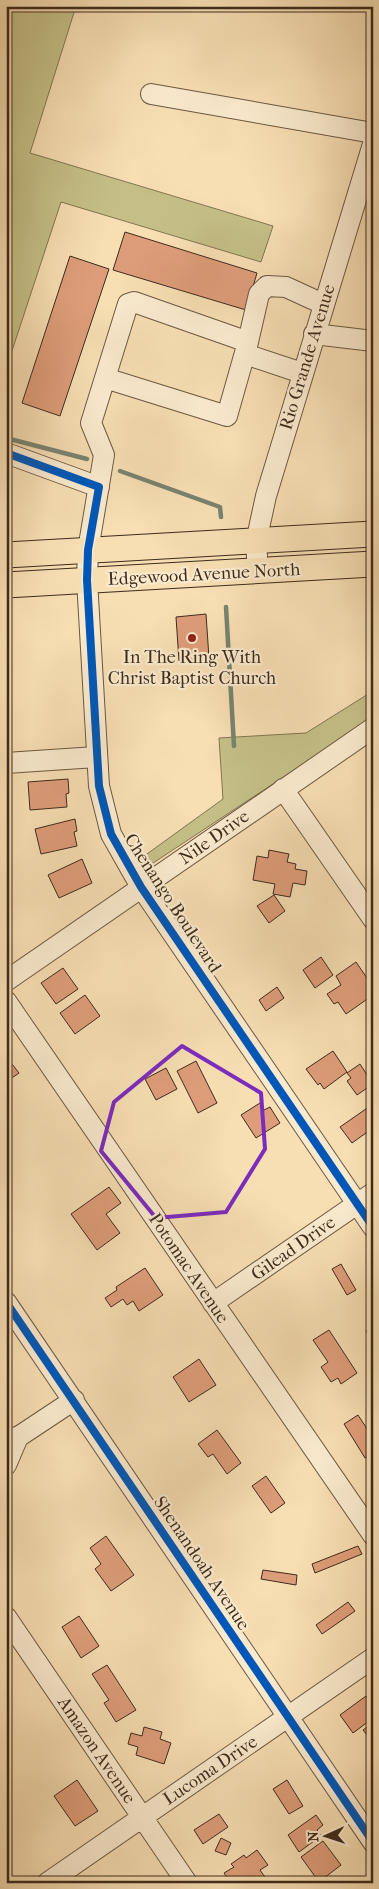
<svg xmlns="http://www.w3.org/2000/svg" width="379" height="1889" font-family="'IM FELL French Canon',serif">
  <rect width="100%" height="100%" fill="#f7deb3"/>
  <filter id="stains"><feTurbulence type="fractalNoise" baseFrequency=".004" numOctaves="4"/><feColorMatrix values="0 0 0 0 .2 0 0 0 0 .09 0 0 0 0 .02 0 0 0 .5 -.17"/></filter>
  <radialGradient id="worn" r=".72"><stop offset=".6" stop-color="#630" stop-opacity="0"/><stop offset="1" stop-color="#630" stop-opacity=".3"/></radialGradient>
  <!-- green -->
  <path fill="#c5bf87" stroke="#827552" d="M6,6H76L30,153L273,226L261,262L61,202L6,369Z
    M373,691V718L147,867L140,859L223,799L219,738L306,733Z"/>
  <g fill="none" stroke-linecap="round" stroke-linejoin="round">
    <!-- stream -->
    <path stroke="#788370" stroke-width="4.5" d="M6,438L87,459
      M120,471L220,507L221,517
      M226,607L234,746"/>
  </g>
  <!-- building -->
  <path fill="#de9d7a" stroke="#3e2b1c" d="M125,232L257,273L246,310L113,270Z
    M70,256L109,269L60,416L22,403Z
    M206,614L209,658L179,661L176,617Z
    M68,779L69,793L66,794L67,807L30,810L28,782Z
    M75,819L77,831L74,832L77,846L41,854L35,829Z
    M269,850L289,854L287,862L296,864L295,869L307,871L305,885L293,883L290,897L273,894L275,884L253,880L257,856L268,858Z
    M82,859L92,883L59,898L48,875Z
    M274,895L285,911L269,923L257,906Z
    M321,957L333,975L315,988L303,970Z
    M356,962L369,981L373,978V995L346,1014L338,1002L334,1004L327,994L341,985L336,976Z
    M63,968L78,989L56,1004L41,983Z
    M277,987L284,998L266,1011L259,1000Z
    M85,995L100,1016L75,1034L60,1013Z
    M333,1051L347,1072L324,1089L320,1083L318,1085L306,1069Z
    M196,1061L217,1103L198,1113L177,1071Z
    M6,1064L8,1067L12,1064L19,1073L6,1082Z
    M360,1064L373,1084L357,1095L347,1081L351,1078L347,1073Z
    M166,1068L177,1089L156,1100L145,1079Z
    M260,1103L264,1110L270,1107L280,1123L256,1138L241,1115Z
    M373,1104V1128L352,1143L340,1127Z
    M109,1187L121,1203L106,1214L120,1233L97,1250L71,1214Z
    M341,1264L356,1290L347,1295L332,1269Z
    M145,1268L163,1295L139,1311L133,1301L127,1305L123,1299L111,1307L105,1298L117,1290L116,1287Z
    M373,1327V1341L366,1331Z
    M329,1330L357,1373L341,1384L338,1378L331,1382L321,1367L328,1362L313,1340Z
    M199,1359L216,1385L189,1402L173,1377Z
    M358,1415L373,1438V1454L365,1458L344,1424Z
    M217,1430L241,1463L227,1474L213,1454L208,1457L198,1444Z
    M266,1476L285,1503L271,1513L252,1486Z
    M106,1536L134,1575L111,1591L95,1569L101,1564L90,1548Z
    M358,1546L362,1554L315,1573L312,1564Z
    M263,1570L297,1575L296,1585L261,1579Z
    M348,1602L355,1611L322,1634L316,1625Z
    M79,1616L99,1646L81,1658L62,1627Z
    M107,1665L136,1710L116,1722L104,1703L109,1700L92,1674Z
    M366,1696L373,1706V1718L353,1733L340,1715Z
    M373,1723V1742L363,1730Z
    M144,1727L162,1732L160,1739L171,1743L164,1764L136,1755L138,1747L128,1744L131,1733L142,1736Z
    M77,1780L98,1811L75,1826L54,1796Z
    M287,1780L303,1806L289,1814L273,1789Z
    M219,1814L228,1827L203,1844L194,1830Z
    M316,1815L323,1825L317,1830L321,1836L299,1852L288,1835Z
    M221,1838L231,1843L226,1855L215,1851Z
    M323,1841L341,1865L319,1882L301,1857Z
    M257,1850L268,1865L260,1870L269,1883H249L246,1880L243,1883H231L224,1873L234,1867L231,1864L244,1855L246,1858Z"/>
  <g fill="none" stroke-linecap="round" stroke-linejoin="round">
    <!-- minor casing -->
    <g stroke="#6c5842" stroke-width="22">
      <path id="minor" d="M151,94L373,133
        M314,334L373,341
        M248,342L134,302L128,304L91,423L104,455L88,550L87,580L99,786L111,834L141,887L373,1227
        M245,354L302,373
        M105,378L227,416L248,342L259,294L267,286L286,287L323,304
        M6,453L99,487
        M258,572L256,542L266,496L373,144
        M6,763L96,757
        M283,789L373,919
        M6,981L373,728
        M6,1001L373,1535
        M6,1302L373,1842
        M213,1303L373,1193
        M6,1445L74,1400
        M6,1465L18,1437H16
        M6,1617L187,1883
        M47,1883L373,1658"/>
    </g>
    <!-- major casing -->
    <g stroke="#3e2b1c" stroke-width="27">
      <path id="major" d="M6,555L373,534
        M6,585L373,564"/>
    </g>
    <!-- minor -->
    <use href="#minor" stroke="#faeace" stroke-width="20"/>
    <!-- major -->
    <use href="#major" stroke="#f7deb3" stroke-width="25"/>
    <!-- cycleway casing -->
    <g stroke="#faeace" stroke-width="11">
      <path id="cycleway" d="M6,453L99,487L88,550L87,580L99,786L111,834L141,887L373,1227
        M6,1302L373,1842"/>
    </g>
    <!-- cycleway -->
    <use href="#cycleway" stroke="#0057b8" stroke-width="8"/>
  </g>
  <!-- marked area -->
  <path fill="none" stroke="#7b2cbf" stroke-width="4" stroke-linejoin="round" d="M182,1046L261,1093L265,1149L226,1212L156,1218L101,1151L114,1102Z"/>
  <!-- markers -->
  <circle fill="#8f2418" stroke="#faeace" stroke-width="2" cx="192" cy="638" r="5"/>
  <g text-anchor="middle" stroke-width="4.5" stroke-linejoin="round" paint-order="stroke">
    <!-- street labels -->
    <g font-size="18" fill="#3e2b1c" stroke="#faeace">
      <text transform="translate(307 357) rotate(-73)" y="6">Rio Grande Avenue</text>
      <text transform="translate(204 574) rotate(-3)" y="6">Edgewood Avenue North</text>
      <text transform="translate(214 837) rotate(-35)" y="6">Nile Drive</text>
      <text transform="translate(173 903) rotate(57)" y="6">Chenango Boulevard</text>
      <text transform="translate(293 1248) rotate(-35)" y="6">Gilead Drive</text>
      <text transform="translate(189 1268) rotate(56)" y="6">Potomac Avenue</text>
      <text transform="translate(202 1563) rotate(56)" y="6">Shenandoah Avenue</text>
      <text transform="translate(97 1750) rotate(56)" y="6">Amazon Avenue</text>
      <text transform="translate(210 1770) rotate(-34)" y="6">Lucoma Drive</text>
    </g>
    <!-- poi labels -->
    <g font-size="18" fill="#3e2b1c" stroke="#faeace">
      <text x="192" y="663">In The Ring With<tspan x="192" dy="21">Christ Baptist Church</tspan></text>
    </g>
  </g>
  <!-- margin -->
  <rect width="379" height="1889" fill="none" stroke="#f7deb3" stroke-width="25"/>
  <rect x="8" y="8" width="364" height="1874" fill="none" stroke="#3e2b1c" stroke-width="2.5"/>
  <rect x="12" y="12" width="354" height="1864" fill="none" stroke="#3e2b1c"/>
  <!-- north arrow -->
  <g transform="translate(326 1836) rotate(267)" stroke="#faeace" stroke-width="4" paint-order="stroke">
  <path d="M0-4L9 19L0 12L-9 19Z" fill="#3e2b1c"/>
  <text y="-8" font-size="14" font-weight="bold" text-anchor="middle" fill="#3e2b1c">N</text>
  </g>
  <rect width="100%" height="100%" filter="url(#stains)"/>
  <rect width="100%" height="100%" fill="url(#worn)"/>
</svg>
